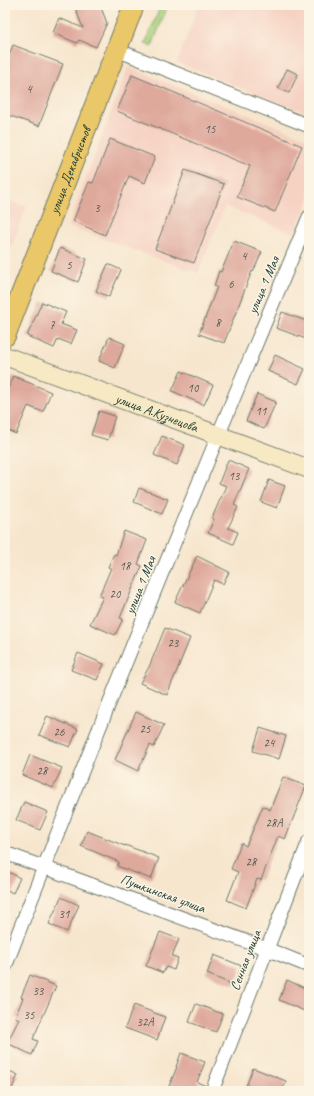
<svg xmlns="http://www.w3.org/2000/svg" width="314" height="1096" font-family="Caveat,sans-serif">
  <rect width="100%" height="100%" fill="#fcf5e5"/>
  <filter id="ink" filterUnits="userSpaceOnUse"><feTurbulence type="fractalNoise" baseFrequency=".025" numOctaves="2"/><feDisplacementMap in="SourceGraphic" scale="8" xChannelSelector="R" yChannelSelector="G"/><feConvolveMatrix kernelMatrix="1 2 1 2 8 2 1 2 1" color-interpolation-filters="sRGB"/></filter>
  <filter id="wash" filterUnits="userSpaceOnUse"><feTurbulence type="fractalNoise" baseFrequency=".012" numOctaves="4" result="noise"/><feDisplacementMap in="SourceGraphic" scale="16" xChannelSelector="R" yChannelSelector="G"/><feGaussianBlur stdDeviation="0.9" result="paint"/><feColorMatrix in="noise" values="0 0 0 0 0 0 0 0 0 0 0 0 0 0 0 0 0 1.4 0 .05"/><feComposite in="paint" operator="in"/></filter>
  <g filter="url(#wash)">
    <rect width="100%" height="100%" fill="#f7e6ce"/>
    <!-- built -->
    <path fill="#f6d2c3" d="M199,5H309V114L177,63Z
      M128,67L309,139V199L294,234L225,206L198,273L68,226Z
      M5,199L27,207L5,262Z"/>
    <!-- green -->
    <path fill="#a9cf79" stroke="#648656" d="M161,5H168L152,46L145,44Z"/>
    <g id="blocks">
      <!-- building -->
      <path fill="#dea89b" d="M74,5H100L107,23L96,47L79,40L77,43L53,33L59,18L83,28Z
        M13,45L63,64L39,126L5,114V65Z
        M287,69L298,74L289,93L278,88Z
        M132,75L302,146L275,212L237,197L250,166L117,111Z
        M110,139L155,157L145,183L129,176L105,235L73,221L89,182L93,183Z
        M185,170L224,184L194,263L155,249Z
        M234,241L262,252L253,272L252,271L224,343L199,334L217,287L214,286L219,271L221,272Z
        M60,248L87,259L78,282L51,271Z
        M108,264L121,270L109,297L96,291Z
        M42,302L66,312L61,324L77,330L71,344L58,339L54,348L27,336Z
        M282,312L309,322V330L306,339L276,328Z
        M109,337L125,344L115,368L99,361Z
        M275,355L305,369L298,384L268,371Z
        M181,371L213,385L204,405L172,391Z
        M13,376L51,392L43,412L28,406L16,434L5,429V396Z
        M257,394L276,402L264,429L246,421Z
        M99,411L115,416L108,440L91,435Z
        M162,436L185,445L177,465L154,455Z
        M228,460L249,469L234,505L238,507L228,528L238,532L233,544L208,533L214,519L212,518L226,486L219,483Z
        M269,480L285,486L277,508L261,502Z
        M139,488L168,499L162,514L134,502Z
        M124,531L147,540L138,564L142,566L120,618L123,619L115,635L90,624L103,597L99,596L111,568L108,567L114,554L116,555Z
        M197,556L229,572L223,584L214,580L200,613L175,602Z
        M165,628L190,638L167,695L140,683L149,667Z
        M78,653L104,664L97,680L71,670Z
        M136,712L164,725L154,747L150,745L138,771L115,760Z
        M47,716L78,729L70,747L39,735Z
        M260,728L286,736L279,759L253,751Z
        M30,755L62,768L53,788L22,775Z
        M283,777L306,786L285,839L278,836L261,880L257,879L246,908L227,900L238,872L231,869L241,843L246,846L263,806L270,810Z
        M24,802L48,812L40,830L16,820Z
        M87,831L125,846V845L159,858L151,879L117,866L119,862L81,846Z
        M5,870L20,878L13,893L5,889Z
        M61,897L79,905L67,932L49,924Z
        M160,932L179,939L172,956L178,958L174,970L166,967L163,973L146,966Z
        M214,955L242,966L234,985L207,974Z
        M30,975L56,986L33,1039L38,1041L32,1055L7,1043L19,1019L15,1017L23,998L21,997Z
        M287,980L309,990V1013L279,1000Z
        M196,1004L223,1014L216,1032L189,1022Z
        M134,1005L165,1017L157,1040L125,1028Z
        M181,1053L205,1062L197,1082L206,1086L204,1091H167L177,1067H176Z
        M253,1068L286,1081L282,1091H251L245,1089Z
        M5,1069L18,1075L11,1091H5Z"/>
    </g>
  </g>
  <g filter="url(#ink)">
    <use href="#blocks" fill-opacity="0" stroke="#6b786a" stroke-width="1"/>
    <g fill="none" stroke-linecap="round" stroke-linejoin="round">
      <!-- minor casing -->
      <g stroke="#6b786a" stroke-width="15">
        <path id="minor" d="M117,50L309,126
          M5,853L267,949L309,966
          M5,967C103,715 205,465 309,217
          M212,1091L309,841"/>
      </g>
      <!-- secondary casing -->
      <g stroke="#6b786a" stroke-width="20">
        <g id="secondary">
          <path id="s1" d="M5,356L309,469"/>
        </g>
      </g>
      <!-- primary casing -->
      <g stroke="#6b786a" stroke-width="22">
        <g id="primary">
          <path id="s2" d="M5,336L134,5"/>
        </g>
      </g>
      <!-- minor -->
      <use href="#minor" stroke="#fff" stroke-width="13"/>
      <!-- secondary -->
      <use href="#secondary" stroke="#f7e9c3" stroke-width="18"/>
      <!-- primary -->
      <use href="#primary" stroke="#eac769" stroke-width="20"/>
    </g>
  </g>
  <g text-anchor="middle" stroke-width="3" stroke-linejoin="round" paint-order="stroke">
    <!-- number labels -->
    <g font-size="12" fill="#4f584e">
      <text x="29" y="93">4</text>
      <text x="210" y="133">15</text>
      <text x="97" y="212">3</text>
      <text x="244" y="260">4</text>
      <text x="69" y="269">5</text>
      <text x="231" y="288">6</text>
      <text x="218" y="327">8</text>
      <text x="52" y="329">7</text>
      <text x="193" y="392">10</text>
      <text x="261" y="415">11</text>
      <text x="234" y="480">13</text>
      <text x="125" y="570">18</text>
      <text x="115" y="598">20</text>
      <text x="173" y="647">23</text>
      <text x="145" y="733">25</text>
      <text x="59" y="736">26</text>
      <text x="269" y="747">24</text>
      <text x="42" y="775">28</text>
      <text x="274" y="827">28А</text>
      <text x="251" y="866">28</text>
      <text x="64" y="918">31</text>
      <text x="38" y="995">33</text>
      <text x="29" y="1019">35</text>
      <text x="145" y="1026">32А</text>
    </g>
    <!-- street labels -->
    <g font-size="14" fill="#1f3d34" stroke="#fcf5e5">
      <text dy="5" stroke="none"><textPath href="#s2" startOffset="178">улица Декабристов</textPath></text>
      <text transform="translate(263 285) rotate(-67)" y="5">улица 1 Мая</text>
      <text dy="5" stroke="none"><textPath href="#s1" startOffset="162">улица А.Кузнецова</textPath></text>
      <text transform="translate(140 585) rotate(-68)" y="5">улица 1 Мая</text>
      <text transform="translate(163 893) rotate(20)" y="5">Пушкинская улица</text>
      <text transform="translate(245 960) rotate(-69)" y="5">Сенная улица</text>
    </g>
  </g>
  <!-- margin -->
  <rect width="314" height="1096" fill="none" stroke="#fcf5e5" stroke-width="20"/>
</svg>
